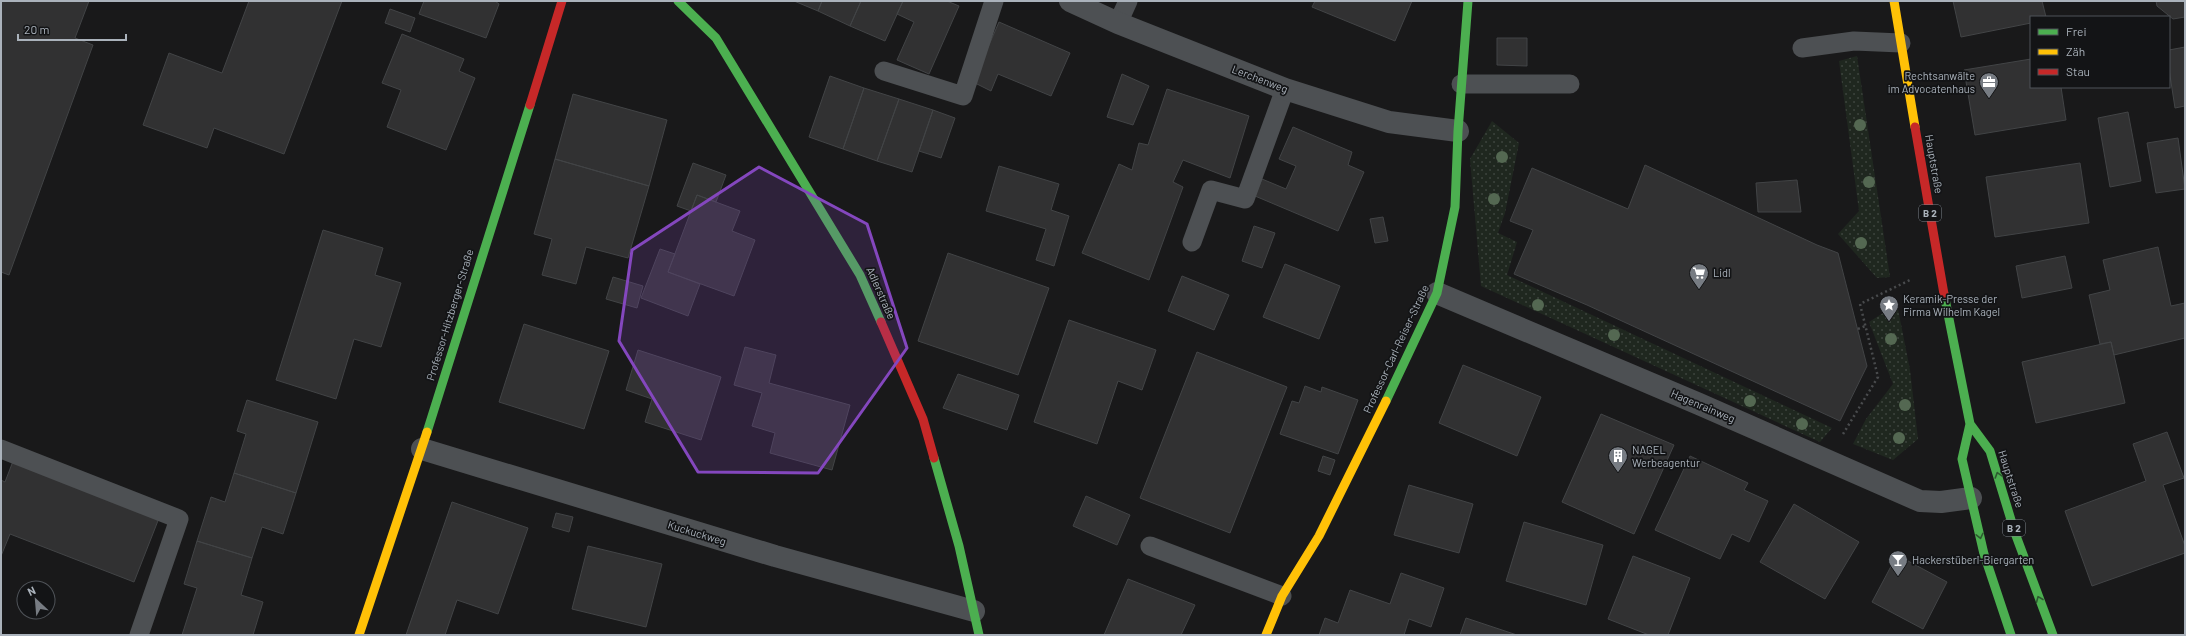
<svg xmlns="http://www.w3.org/2000/svg" width="2186" height="636" font-family="Barlow,sans-serif">
  <defs>
    <pattern id="grass-dots" width="8" height="8" patternUnits="userSpaceOnUse"><rect width="8" height="8" fill="#1f271f"/><path d="M2 2h.1M6 6h.1" fill="none" stroke="#3d443e" stroke-width="1.8" stroke-linecap="round"/></pattern>
  </defs>
  <rect width="100%" height="100%" fill="#19191a"/>
  <!-- grass -->
  <path fill="url(#grass-dots)" d="M1857,56L1890,277L1877,278L1838,234L1859,211L1839,61Z
    M1492,121L1519,143L1505,213L1498,233L1517,242L1507,275L1832,428L1820,442L1481,286L1470,159Z
    M1897,304L1910,370L1918,439L1893,460L1853,444L1866,419L1893,384L1869,322Z"/>
  <!-- building -->
  <path fill="#313132" stroke="#424446" d="M1,1H89L75,38L93,45L9,275L1,272Z
    M249,1H342L284,154L214,128L207,148L143,125L169,53L222,73Z
    M424,1H495L499,4L486,38L419,14Z
    M794,1H822L818,11Z
    M822,1H861L850,26L818,11Z
    M861,1H903L885,41L850,26Z
    M903,1H947L959,6L929,74L897,60L914,22L897,14Z
    M1315,1H1412L1395,41L1312,7Z
    M1953,1H2042L2046,17H2031V23L1961,37Z
    M2156,1H2185V17L2173,19L2157,6Z
    M390,9L415,18L410,32L385,23Z
    M999,22L1070,53L1051,96L998,74L991,91L973,82Z
    M402,34L464,59L459,71L475,78L446,150L387,127L401,90L382,83Z
    M1497,38H1527V66L1497,65Z
    M2185,47V106L2175,108L2169,69V50Z
    M2031,59V87H2061L2066,120L1975,135L1964,70Z
    M1122,74L1149,86L1133,125L1107,117Z
    M830,76L864,88L843,149L809,137Z
    M864,88L899,99L877,161L843,149Z
    M1167,89L1249,116L1230,178L1183,160L1173,182L1183,187L1149,280L1082,253L1119,164L1132,170L1139,143L1148,145Z
    M573,94L667,120L649,186L555,159Z
    M899,99L933,110L912,172L877,161Z
    M933,110L955,118L941,158L919,151Z
    M2128,112L2141,181L2110,187L2098,118Z
    M1293,127L1352,152L1348,165L1364,172L1338,231L1255,196L1262,179L1286,189L1296,166L1279,159Z
    M2178,138L2185,189L2156,193L2147,143Z
    M555,159L649,186L628,258L586,247L576,284L542,275L552,239L534,234Z
    M693,163L726,175L716,202L697,195L691,211L677,206Z
    M2080,163L2089,223L1995,237L1986,177Z
    M1645,165L1817,245L1838,253L1867,366L1840,421L1587,305L1514,274L1533,230L1510,221L1532,168L1628,209Z
    M999,166L1059,184L1051,210L1069,216L1054,266L1036,260L1046,229L986,211Z
    M1797,180L1801,212H1758L1756,183Z
    M697,195L740,211L732,231L755,240L734,296L668,272Z
    M1383,217L1388,241L1375,243L1370,219Z
    M1254,226L1275,233L1262,268L1242,261Z
    M323,230L383,248L375,275L401,283L381,347L354,339L336,399L276,380Z
    M2158,247L2171,306L2185,303V338L2114,355L2111,342L2100,344L2089,295L2110,290L2103,260Z
    M660,249L675,254L668,272L700,284L688,316L641,298Z
    M948,253L1049,288L1018,375L918,341Z
    M2065,256L2072,288L2022,298L2016,266Z
    M1285,264L1340,286L1319,339L1263,317Z
    M1182,276L1229,295L1214,330L1168,311Z
    M613,277L643,286L637,308L606,299Z
    M1069,320L1156,350L1142,390L1118,381L1097,444L1034,422Z
    M524,324L609,351L584,429L499,402Z
    M2111,342L2125,403L2036,423L2022,362Z
    M745,347L776,355L769,383L850,405L832,470L770,453L775,433L752,426L762,393L734,385Z
    M638,350L721,377L701,440L645,422L652,399L626,390Z
    M1197,352L1287,387L1230,533L1140,498Z
    M1463,365L1541,397L1517,456L1439,423Z
    M958,374L1019,395L1007,430L943,408Z
    M1305,386L1321,392L1322,387L1358,400L1338,454L1280,434L1292,401L1299,403Z
    M247,400L318,422L296,493L234,473L246,434L237,431Z
    M1601,414L1674,445L1634,534L1562,502Z
    M2167,432L2184,478L2163,485L2185,546V553L2092,586L2065,511L2146,481L2133,444Z
    M15,456L161,513L134,582L10,534L1,556V480L5,482Z
    M1323,456L1335,460L1330,475L1318,471Z
    M1690,456L1748,483L1744,490L1768,501L1749,542L1732,534L1720,559L1655,530Z
    M234,473L296,493L283,534L262,527L252,558L197,541L211,497L225,502Z
    M1409,485L1473,504L1459,553L1394,535Z
    M1086,496L1130,515L1117,545L1073,526Z
    M452,502L528,528L498,614L457,600L445,635H406Z
    M1794,504L1859,542L1825,599L1760,562Z
    M556,513L573,517L569,532L552,527Z
    M1524,522L1603,545L1586,605L1506,581Z
    M197,541L252,558L241,595L263,602L253,635H182L197,588L184,584Z
    M588,546L662,564L646,627L572,609Z
    M1897,555L1947,582L1923,629L1872,602Z
    M1633,556L1690,578L1668,635H1649L1608,619Z
    M1401,573L1444,588L1431,627L1409,619L1404,635H1319L1325,618L1338,623L1350,590L1390,604Z
    M1128,579L1195,605L1181,635H1104Z
    M1466,618L1517,635H1460Z"/>
  <g fill="none" stroke-linecap="round" stroke-linejoin="round">
    <!-- path -->
    <path stroke="#494b4d" stroke-width="2.5" stroke-dasharray="2 3" stroke-linecap="butt" d="M1858,329L1865,326
      M1843,434L1878,377L1860,304L1910,280"/>
    <!-- lane -->
    <path stroke="#4d5053" stroke-width="19" d="M1118,23L1128,1
      M1802,48L1854,41L1901,43
      M884,71L963,96L994,1
      M1461,84H1570
      M1192,242L1211,190L1245,199L1285,89
      M1,449L179,519L139,635
      M1150,546L1282,596"/>
    <!-- street -->
    <path stroke="#4d5053" stroke-width="22" d="M1070,1L1118,23L1285,89L1389,122L1458,131
      M1437,293L1699,404L1920,501L1941,502L1971,498
      M422,449L775,556L974,611"/>
    <!-- fast -->
    <path stroke="#4caf50" stroke-width="9" d="M678,1L716,38L860,275L881,322
      M1944,294L1970,424L1990,451L2015,533L2053,635
      M1386,401L1437,293L1455,207L1458,131L1468,1
      M1970,424L1962,459L1984,554L2011,635
      M427,432L530,105
      M934,458L959,546L979,635"/>
    <!-- slow -->
    <path stroke="#ffc107" stroke-width="9" d="M1894,1L1915,127
      M359,635L427,432
      M1266,635L1282,596L1319,536L1386,401"/>
    <!-- jam -->
    <path stroke="#c62828" stroke-width="9" d="M530,105L562,1
      M1915,127L1944,294
      M881,322L923,419L934,458"/>
  </g>
  <!-- trees -->
  <g fill="#546852">
    <circle cx="1860" cy="125" r="6"/>
    <circle cx="1502" cy="157" r="6"/>
    <circle cx="1869" cy="182" r="6"/>
    <circle cx="1494" cy="199" r="6"/>
    <circle cx="1861" cy="243" r="6"/>
    <circle cx="1538" cy="305" r="6"/>
    <circle cx="1614" cy="335" r="6"/>
    <circle cx="1891" cy="339" r="6"/>
    <circle cx="1750" cy="401" r="6"/>
    <circle cx="1905" cy="405" r="6"/>
    <circle cx="1802" cy="424" r="6"/>
    <circle cx="1899" cy="438" r="6"/>
  </g>
  <!-- one-way arrows -->
  <defs><path id="oneway-chevron" d="M-2-3.5L2.5 0L-2 3.5" fill="none" stroke-width="1.6" stroke-linecap="round" stroke-linejoin="round"/></defs>
  <g stroke="#2d5a30">
    <use href="#oneway-chevron" transform="translate(1998 475) rotate(-107)"/>
    <use href="#oneway-chevron" transform="translate(1980 536) rotate(77)"/>
    <use href="#oneway-chevron" transform="translate(2039 599) rotate(-112)"/>
  </g>
  <!-- marked area -->
  <path fill="#8447be" fill-opacity="0.2" stroke="#8447be" stroke-width="3" stroke-linejoin="round" d="M759,167L867,224L907,348L818,473L698,472L619,341L632,250Z"/>
  <!-- icons -->
  <defs>
    <g id="office-pin" transform="scale(1)"><path d="M0 17L-7.5 6A9.5 9.5 0 1 1 7.5 6Z" fill="#777c83" stroke="#131416"/><path d="M-6-3h4V-5.5h4V-3h4V5H-6ZM-1-4.5V-3h2v-1.5ZM-6 0V1H6V0Z" fill="#fff"/></g>
    <g id="supermarket-pin" transform="scale(1)"><path d="M0 17L-7.5 6A9.5 9.5 0 1 1 7.5 6Z" fill="#777c83" stroke="#131416"/><path d="M-6-5.5h2.5l.6 2H6L4.5 2H-2.5L-4.4-4H-6ZM-1.5 3.2a1.3 1.3 0 1 0 .1 0ZM3 3.2a1.3 1.3 0 1 0 .1 0Z" fill="#fff"/></g>
    <g id="sight-pin" transform="scale(1)"><path d="M0 17L-7.5 6A9.5 9.5 0 1 1 7.5 6Z" fill="#777c83" stroke="#131416"/><path d="M0-6L1.8-2.2L6-1.7L2.9 1.2L3.7 5.4L0 3.3L-3.7 5.4L-2.9 1.2L-6-1.7L-1.8-2.2Z" fill="#fff"/></g>
    <g id="building-pin" transform="scale(1)"><path d="M0 17L-7.5 6A9.5 9.5 0 1 1 7.5 6Z" fill="#777c83" stroke="#131416"/><path d="M-4-6H4V6H1V3H-1V6H-4ZM-2.5-4.3h1.7v1.8h-1.7ZM.8-4.3h1.7v1.8H.8ZM-2.5-1h1.7V.8h-1.7ZM.8-1h1.7V.8H.8Z" fill="#fff"/></g>
    <g id="bar-pin" transform="scale(1)"><path d="M0 17L-7.5 6A9.5 9.5 0 1 1 7.5 6Z" fill="#777c83" stroke="#131416"/><path d="M-6-5H6L.8 .8V4.5H3.5V6h-7V4.5H-.8V.8Z" fill="#fff"/></g>
  </defs>
  <g fill-rule="evenodd">
    <use href="#office-pin" x="1989" y="82"/>
    <use href="#supermarket-pin" x="1699" y="273"/>
    <use href="#sight-pin" x="1889" y="305"/>
    <use href="#building-pin" x="1618" y="456"/>
    <use href="#bar-pin" x="1898" y="560"/>
  </g>
  <g text-anchor="middle" stroke-width="3.5" stroke-linejoin="round" paint-order="stroke">
    <!-- shield labels -->
    <g fill="#131416" stroke="#7d838a" stroke-width="1">
      <rect x="1919" y="205" width="22" height="16" rx="3"/>
      <rect x="2003" y="520" width="22" height="16" rx="3"/>
    </g>
    <g font-size="10" font-weight="bold" fill="#aab2bb">
      <text x="1930" y="217">B 2</text>
      <text x="2014" y="532">B 2</text>
    </g>
    <!-- poi labels -->
    <g font-size="11" fill="#aab2bb" stroke="#131416" text-anchor="start">
      <text x="1975" y="80" text-anchor="end">Rechtsanwälte<tspan x="1975" dy="13">im Advocatenhaus</tspan></text>
      <text x="1713" y="277">Lidl</text>
      <text x="1903" y="303">Keramik-Presse der<tspan x="1903" dy="13">Firma Wilhelm Kagel</tspan></text>
      <text x="1632" y="454">NAGEL<tspan x="1632" dy="13">Werbeagentur</tspan></text>
      <text x="1912" y="564">Hackerstüberl-Biergarten</text>
    </g>
    <!-- street labels -->
    <g font-size="11" fill="#aab2bb" stroke="#131416">
      <text transform="translate(1260 79) rotate(21)" y="4">Lerchenweg</text>
      <text transform="translate(1934 164) rotate(80)" y="4">Hauptstraße</text>
      <text transform="translate(881 293) rotate(66)" y="4">Adlerstraße</text>
      <text transform="translate(450 315) rotate(-73)" y="4">Professor-Hitzberger-Straße</text>
      <text transform="translate(1396 349) rotate(-65)" y="4">Professor-Carl-Reiser-Straße</text>
      <text transform="translate(1703 406) rotate(23)" y="4">Hagenrainweg</text>
      <text transform="translate(2011 479) rotate(72)" y="4">Hauptstraße</text>
      <text transform="translate(697 533) rotate(17)" y="4">Kuckuckweg</text>
    </g>
  </g>
  <!-- border -->
  <rect width="2186" height="636" fill="none" stroke="#aab2bb" stroke-width="4"/>
  <!-- legend -->
  <rect x="2030" y="16" width="140" height="72" fill="#131416" stroke="#4f5358"/>
  <rect x="2038" y="29" width="20" height="6" fill="#4caf50" stroke="#4f5358"/>
  <text x="2066" y="36" font-size="12" fill="#aab2bb">Frei</text>
  <rect x="2038" y="49" width="20" height="6" fill="#ffc107" stroke="#4f5358"/>
  <text x="2066" y="56" font-size="12" fill="#aab2bb">Zäh</text>
  <rect x="2038" y="69" width="20" height="6" fill="#c62828" stroke="#4f5358"/>
  <text x="2066" y="76" font-size="12" fill="#aab2bb">Stau</text>
  <!-- north arrow -->
  <g transform="translate(36 600) rotate(334)"><circle r="19" fill="#131416" stroke="#4f5358"/>
  <path d="M0-3L7 15L0 10L-7 15Z" fill="#777c83"/>
  <text y="-6" font-size="11" font-weight="bold" text-anchor="middle" fill="#aab2bb">N</text>
  </g>
  <!-- scale -->
  <path d="M18 34v6h108v-6" fill="none" stroke="#aab2bb" stroke-width="2"/>
  <text x="24" y="34" font-size="12" fill="#aab2bb" stroke="#131416" stroke-width="3" paint-order="stroke">20 m</text>
</svg>
